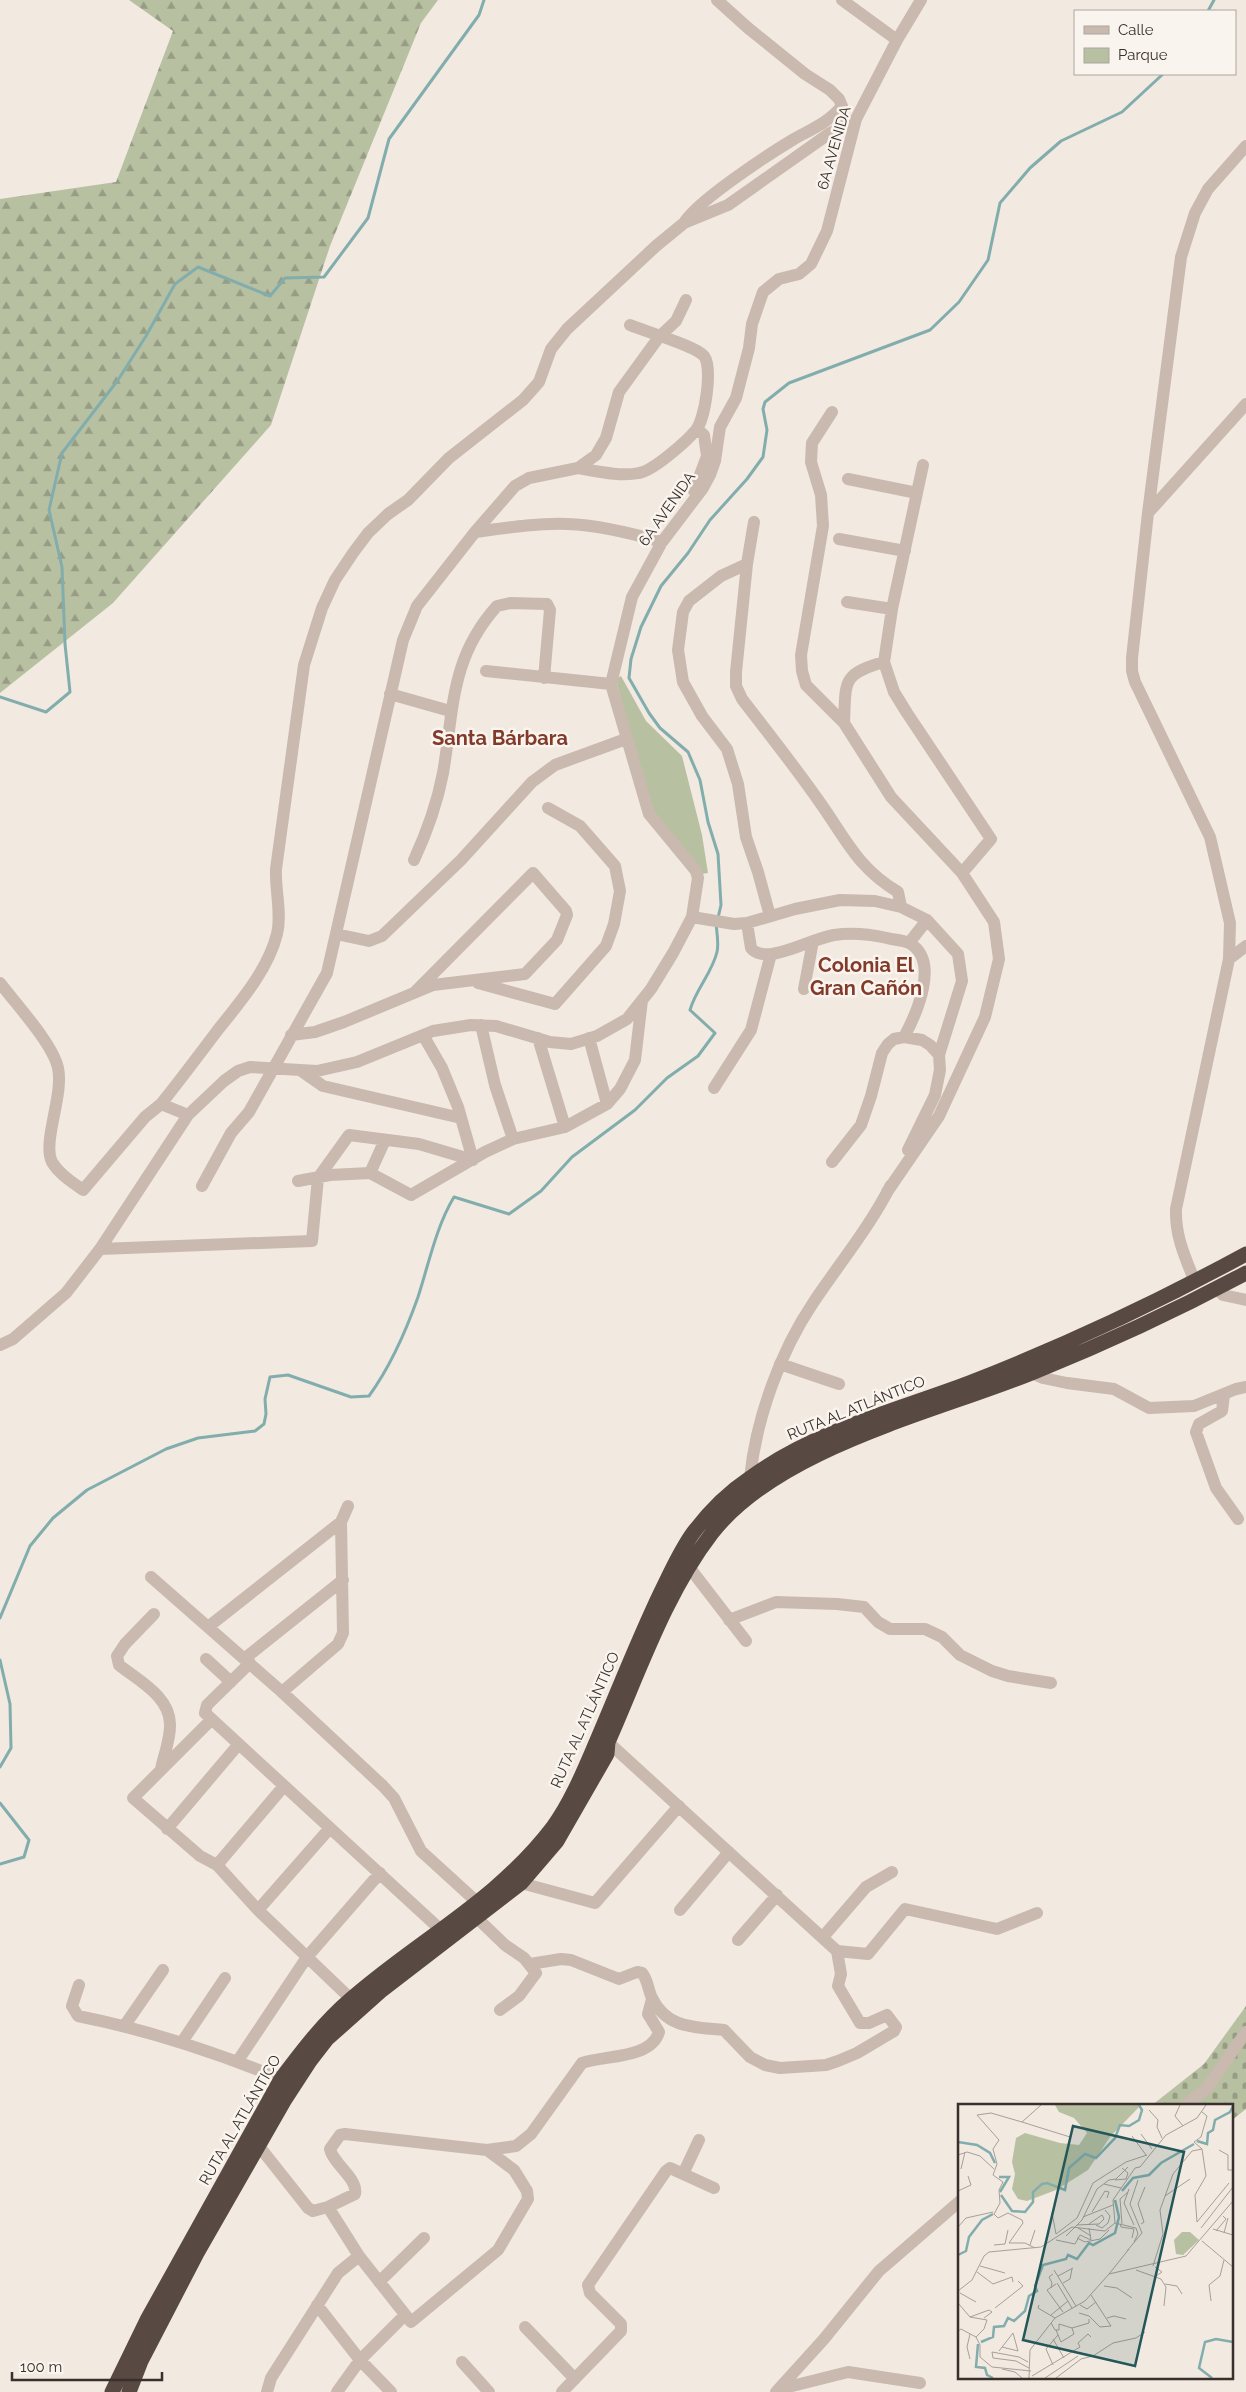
<svg xmlns="http://www.w3.org/2000/svg" width="1246" height="2392" font-family="Raleway,sans-serif">
  <defs>
    <pattern id="forest-firs" width="22" height="20" patternUnits="userSpaceOnUse" patternTransform="scale(1.25)"><rect width="22" height="20" fill="#b8c0a2"/><path d="M5 1l3.5 6h-7zM16 11l3.5 6h-7z" fill="#979c84"/></pattern>
    <pattern id="cemetery-stones" width="16" height="16" patternUnits="userSpaceOnUse" patternTransform="scale(1.25)"><rect width="16" height="16" fill="#b8c0a2"/><path d="M2 7V4a2 2 0 0 1 4 0v3zM10 15v-3a2 2 0 0 1 4 0v3z" fill="#979c84"/></pattern>
  </defs>
  <rect width="100%" height="100%" fill="#f2e9e1"/>
  <!-- green -->
  <path fill="#b8c0a2" d="M621,676L646,721L682,756L702,835L708,873L701,874L650,813L616,679Z"/>
  <!-- forest -->
  <path fill="url(#forest-firs)" d="M129,0H438L421,23L330,246L271,425L113,603L0,693V199L116,182L173,31Z"/>
  <!-- cemetery -->
  <path fill="url(#cemetery-stones)" d="M1246,2006V2109L1232,2120V2106H1151L1204,2064Z"/>
  <g fill="none" stroke-linecap="round" stroke-linejoin="round">
    <!-- stream -->
    <path stroke="#82adad" stroke-width="3" d="M1208,11L1214,0
      M0,697L46,712L70,692L65,644L62,567L49,510L62,453L118,380L146,336L175,284L198,267L270,296L285,278L324,277L368,218L389,139L479,15L484,0
      M718,918L721,905L718,854L708,822L700,780L688,752L660,728L649,713L629,678L631,659L641,627L661,586L688,553L710,520L747,479L763,457L767,430L763,409L765,402L789,383L930,330L959,302L988,260L1000,203L1030,168L1061,141L1122,112L1163,74
      M0,1618L30,1546L53,1518L87,1490L166,1449L198,1438L255,1431L264,1424L266,1414L265,1399L270,1377L288,1375L351,1397L369,1396C390,1367 406,1331 418,1297C429,1263 436,1227 454,1197L509,1214L541,1191L572,1157L635,1110L667,1078L698,1056L715,1033L690,1010C696,989 712,973 717,952C719,944 717,933 716,924
      M0,1660L10,1704L11,1748L0,1767
      M0,1803L29,1840L24,1857L0,1864"/>
    <!-- minor -->
    <path stroke="#cab9ae" stroke-width="12" d="M842,0L897,40
      M684,223C697,201 769,154 794,139C812,129 829,122 842,106L839,99L830,90L805,74L748,28L717,0
      M832,412L812,443L811,462L821,495L823,526L801,655L802,671L806,685L844,723L891,797L962,873L994,922L999,959L985,1017L939,1116L887,1192
      M923,465L892,609L884,662L894,692L907,713L991,839L962,873
      M578,468C596,471 620,477 639,473C653,471 687,441 696,430C705,419 713,368 704,356C696,346 644,331 630,325
      M848,479L917,493
      M694,491L707,456L704,435L697,429
      M1148,513L1246,404
      M754,522L747,564L736,672V686L742,699C769,734 796,768 821,804C847,841 858,868 898,892L901,907
      M475,532C505,528 536,523 567,524C599,525 631,533 662,542
      M839,539L905,551
      M747,564L721,576L689,601L683,612L678,650L683,682L702,716L727,749L738,784L746,837L758,872L770,916
      M847,602L892,609
      M486,671L611,684
      M390,694L450,711
      M844,723C846,682 841,674 884,662
      M414,860C427,832 437,804 443,773C454,709 450,658 497,606L510,603L547,604L550,610L544,678
      M692,917L734,924L747,923L795,909L840,900L875,901L901,907L927,920L958,954L962,981L939,1055L940,1070L935,1095L908,1150
      M747,923L751,948C755,954 766,955 772,954C793,951 813,939 834,935C853,932 869,934 887,938C894,940 903,940 909,943C941,960 916,1015 904,1037
      M336,934L369,941L382,936L461,860L532,782L555,765L626,739
      M909,943L927,920
      M1229,959L1246,946
      M0,983C16,1004 53,1044 58,1068C64,1095 42,1142 52,1162C59,1174 72,1182 83,1190L145,1117L161,1104C180,1080 199,1055 217,1031C240,1002 268,970 277,934C282,913 275,891 276,869L304,665L322,608L335,580L353,553L368,533L388,514L408,500L449,458L523,400L539,382L551,349L567,329L656,246L684,223L728,205L830,133L856,119
      M478,983L555,1004L606,946L614,924L620,891L615,866L580,826L548,808
      M804,989L813,941
      M481,1025L495,1085L513,1139
      M291,1035L315,1032L344,1022L433,985L525,974L557,940L567,915L566,911L533,873L416,991
      M538,1038L565,1127
      M589,1038L607,1104
      M300,1070L323,1086L461,1118
      M714,1088L751,1030L771,954
      M161,1104L188,1115
      M832,1162L861,1125L871,1096L882,1053L888,1044L894,1039L904,1037L922,1040L930,1045L939,1055
      M370,1173L385,1140
      M298,1181L330,1175L370,1173L411,1195L485,1152L513,1139L565,1127L607,1104L620,1089L635,1060L642,1000
      M202,1186L231,1133L249,1112L327,973L403,640L417,606L475,532L515,486L529,478L578,468L596,455L606,438L619,392L659,337L676,321L686,300
      M100,1249L312,1241L318,1178L349,1135L419,1144L473,1160L458,1107L442,1068L423,1035
      M1195,1282C1185,1257 1175,1236 1176,1209L1229,959L1230,923L1210,837L1135,682L1132,671V658L1148,513L1181,257L1195,213L1208,189L1246,146
      M1217,1289L1223,1295L1246,1300
      M0,1345L13,1339L66,1293L100,1249L188,1115L224,1081L238,1071L250,1067L317,1071L357,1062L433,1031L471,1025L496,1026L550,1042L571,1044L597,1036L627,1019L651,989L673,953L692,917L698,878L696,871L649,814L611,684L632,597L662,542L703,488L710,475L715,461L720,427L736,398L749,348L752,324L763,292L779,279L799,274L811,264L827,231L856,119L897,40L921,0
      M780,1364L839,1384
      M1032,1373L1043,1378L1067,1383L1114,1389L1149,1408L1194,1406L1236,1389L1246,1387
      M1224,1395L1222,1411L1199,1424L1196,1432L1216,1488L1238,1519
      M750,1478C756,1419 780,1352 813,1303C839,1264 869,1228 891,1185
      M689,1567L746,1641
      M151,1577L282,1692L383,1786L394,1798L421,1851L478,1903
      M154,1614L125,1644L117,1656L119,1665C139,1681 171,1697 170,1726C170,1740 164,1755 161,1769
      M729,1620L776,1602L837,1604L864,1607L878,1622L890,1629H925L942,1637L960,1655L992,1671L1008,1676L1051,1683
      M208,1627L341,1522L348,1506
      M206,1659L231,1682
      M244,1659L343,1580
      M250,1663L207,1705L205,1713L442,1931
      M282,1692L338,1644L343,1633L341,1522
      M211,1720L133,1798L200,1856L217,1865L258,1910L351,1999
      M167,1829L238,1745
      M217,1865L284,1786
      M521,1883L595,1903L679,1806
      M258,1910L330,1828
      M680,1910L729,1852
      M477,1918L505,1945L524,1958L536,1973L519,1996L500,2010
      M823,1937L866,1887L892,1872
      M738,1940L777,1895
      M837,1951L868,1954L905,1909L997,1929L1037,1913
      M530,1964L561,1959L571,1960L619,1979L637,1972L642,1973C648,1980 648,1990 652,1998C667,2029 695,2027 724,2030L750,2057L765,2065L780,2068L826,2065L838,2061L857,2053L894,2031L896,2027L887,2015L869,2023H860L838,1986L841,1974L837,1951L608,1742
      M79,1985L72,2006L78,2016C148,2030 215,2052 281,2079
      M125,2025L163,1970
      M182,2042L225,1978
      M237,2062L307,1957L380,1873
      M1185,2106L1207,2088L1246,2032
      M258,2145L308,2208L313,2211L328,2207L355,2194C358,2178 333,2164 330,2149L340,2135L345,2134L487,2150L514,2170L527,2191L528,2199L498,2250L411,2322L359,2256L328,2207
      M487,2150L516,2146L531,2134L582,2063C605,2055 651,2059 659,2032L648,2014L652,1999
      M683,2174L699,2140
      M379,2282L424,2238
      M317,2305L360,2360L391,2392
      M525,2327L575,2379
      M462,2362L489,2392
      M780,2389L848,2372L920,2383
      M267,2392L271,2378L338,2273L359,2256
      M337,2392L360,2360L404,2316
      M562,2392L621,2331V2324L590,2293L588,2285L666,2171L670,2168L714,2188
      M776,2392L824,2339L879,2271L960,2201"/>
    <!-- highway -->
    <path stroke="#594943" stroke-width="15" d="M112,2392L147,2320L281,2079C302,2051 324,2022 351,1999C418,1940 497,1901 553,1827C572,1801 585,1768 598,1738C619,1689 638,1640 661,1592C671,1572 680,1551 693,1533C708,1513 729,1492 750,1478C814,1431 895,1411 969,1383C1064,1346 1156,1303 1246,1254
      M129,2392L141,2361L197,2253L284,2101L310,2061L327,2039L382,1990L521,1883L557,1841L607,1754L608,1742C639,1672 665,1594 712,1533C779,1447 936,1412 1034,1372C1106,1343 1177,1310 1246,1273"/>
  </g>
  <g text-anchor="middle" stroke-width="5" stroke-linejoin="round" paint-order="stroke">
    <!-- street labels -->
    <g font-size="15" fill="#392f2c" stroke="#faf4ee">
      <text transform="translate(834 148) rotate(-74)" y="5">6A AVENIDA</text>
      <text transform="translate(667 509) rotate(-55)" y="5">6A AVENIDA</text>
      <text transform="translate(856 1408) rotate(-22)" y="5">RUTA AL ATLÁNTICO</text>
      <text transform="translate(585 1720) rotate(-66)" y="5">RUTA AL ATLÁNTICO</text>
      <text transform="translate(240 2120) rotate(-60)" y="5">RUTA AL ATLÁNTICO</text>
    </g>
    <!-- district labels -->
    <g font-size="20" font-weight="bold" fill="#823a2a" stroke="#faf4ee">
      <text x="500" y="745">Santa Bárbara</text>
      <text x="866" y="972">Colonia El<tspan x="866" dy="23">Gran Cañón</tspan></text>
    </g>
  </g>
  <!-- overview -->
  <g transform="translate(958 2104)">
    <rect width="275" height="275" fill="#f2e9e1"/>
    <path d="M224,128H232L241,136L225,151L218,150L216,136Z" fill="#b8c0a2"/>
    <path d="M97,1H183L152,33L130,66L98,86L69,97L60,95L54,85L57,70L54,58L58,34L67,29L102,39L121,41L129,29L116,14L101,8Z" fill="#b8c0a2"/>
    <path fill="none" stroke="#82adad" stroke-width="2.5" d="M239,37L249,40L250,29L255,26L257,16L272,8L275,2M0,38L19,41L32,49L37,59M41,73H51L42,88M164,87L175,74L191,71L203,59L236,40M43,91L54,107L67,108L75,98V88L84,80L89,79L107,86L111,64L127,50L138,54L157,34L162,21L171,22L181,16L184,6L181,1M0,151L8,147L11,133L24,116L35,110M23,238L35,233L36,223L46,222L50,214L56,217L67,207L71,192L79,187L77,182L85,161L108,155L110,151L119,155L131,139L135,141L157,129L161,113L157,96M20,240L18,263L27,264L29,271L35,274M254,274L241,264L247,238L258,235L275,238"/>
    <path fill="none" stroke="#a89f99" stroke-width="1" d="M222,1L217,12L225,22M191,6L200,16L199,23L204,34M64,18L112,33M183,30L194,45M174,32L188,51M244,45L248,72L237,91L239,118L271,79M244,45L236,38L243,33L249,12L244,8M261,46L270,51V66H275M0,51L9,48L22,52L36,65M3,65L7,48M157,76L168,75L170,69L164,64M146,80L163,84M171,85L166,99L176,121M0,87L13,81L10,72M207,92L232,75M134,108L147,87L151,88L149,94M94,109L98,130L119,114L135,79L168,58L189,51M125,113L155,101M157,119L155,96L177,64L182,63L208,31L239,14L248,1M157,119L178,124L180,130L176,138M162,120L163,123L176,125L174,134M164,120L162,95L170,88M183,120L186,118L180,100L187,83M119,121L141,120L146,115L144,111L131,120M138,121L144,124L150,119L152,112L147,106M0,123L8,114L35,108M120,124L133,132M243,124L275,83M255,125L275,131M258,127L268,115L265,112M266,129L270,114M108,132L124,116L139,85L151,76L158,75L170,63M119,134L127,138L142,135L151,126M98,136L117,140L122,131L133,136L131,124M244,137L275,163M36,141L47,140L50,126M72,141L77,126M77,144L67,139H51L65,119L64,116L50,109L40,114L36,110L42,99L41,86L45,78L35,71L39,60L35,45L41,36L19,11L33,9L64,18L83,1M169,147L184,129L172,100L180,76M22,162L47,169M195,162L205,130L202,106L215,70L234,47L244,45M197,163L204,168L198,172M96,166L118,202M178,166L203,175L208,183L206,202M19,168L35,180L54,173L55,178M151,170L171,145M100,172L115,164M99,179L114,204M105,179L112,175L114,165M98,180L89,186L105,208M207,180L219,182L224,190M146,182L159,184L174,194M93,184L94,179L91,173L95,170M0,187L14,176L26,152L31,148L83,143L114,123L147,127L157,119M2,189L18,198M253,197L251,181L262,172L266,156M0,199L12,213L29,216L26,225L18,233M81,201L80,204L97,214M122,201L129,205L138,198M37,204L65,182L60,177M121,209L131,212L142,223L153,222L133,191M93,211L110,197M12,213L31,206L34,208L26,214M149,214L156,212L168,215M93,219L97,226H101V220L114,224L116,230L103,238L98,226M114,224L131,219V215M0,227L3,225L18,233L22,241V253L34,263L73,267M55,229L60,247M12,230L9,243L12,255M95,235L106,254M44,243L60,247M41,247L55,229M70,258L61,253L34,248L35,254L58,257L71,264M95,261L88,245L100,231M44,265L57,268L64,274M74,272L122,243L120,239L130,230L133,233M71,274L72,246L97,214L127,197L151,170L228,152L275,97M87,274L120,252M98,274L123,255L135,252L155,239L178,234L187,228"/>
    <path fill="#245758" fill-opacity="0.15" stroke="#245758" stroke-width="2.5" d="M115,22L226,48L177,262L65,236Z"/>
    <rect width="275" height="275" fill="none" stroke="#392f2c" stroke-width="2.5"/>
  </g>
  <!-- legend -->
  <rect x="1074" y="10" width="162" height="65" fill="#faf4ee" stroke="#ada5a0"/>
  <rect x="1084" y="26" width="25" height="8" fill="#cab9ae" stroke="#ada5a0"/>
  <text x="1118" y="35" font-size="15" fill="#392f2c">Calle</text>
  <rect x="1084" y="48" width="25" height="15" fill="#b8c0a2" stroke="#ada5a0"/>
  <text x="1118" y="60" font-size="15" fill="#392f2c">Parque</text>
  <!-- scale -->
  <path d="M12 2372v8h150v-8" fill="none" stroke="#392f2c" stroke-width="2.5"/>
  <text x="20" y="2372" font-size="15" fill="#392f2c" stroke="#faf4ee" stroke-width="4" paint-order="stroke">100 m</text>
</svg>
